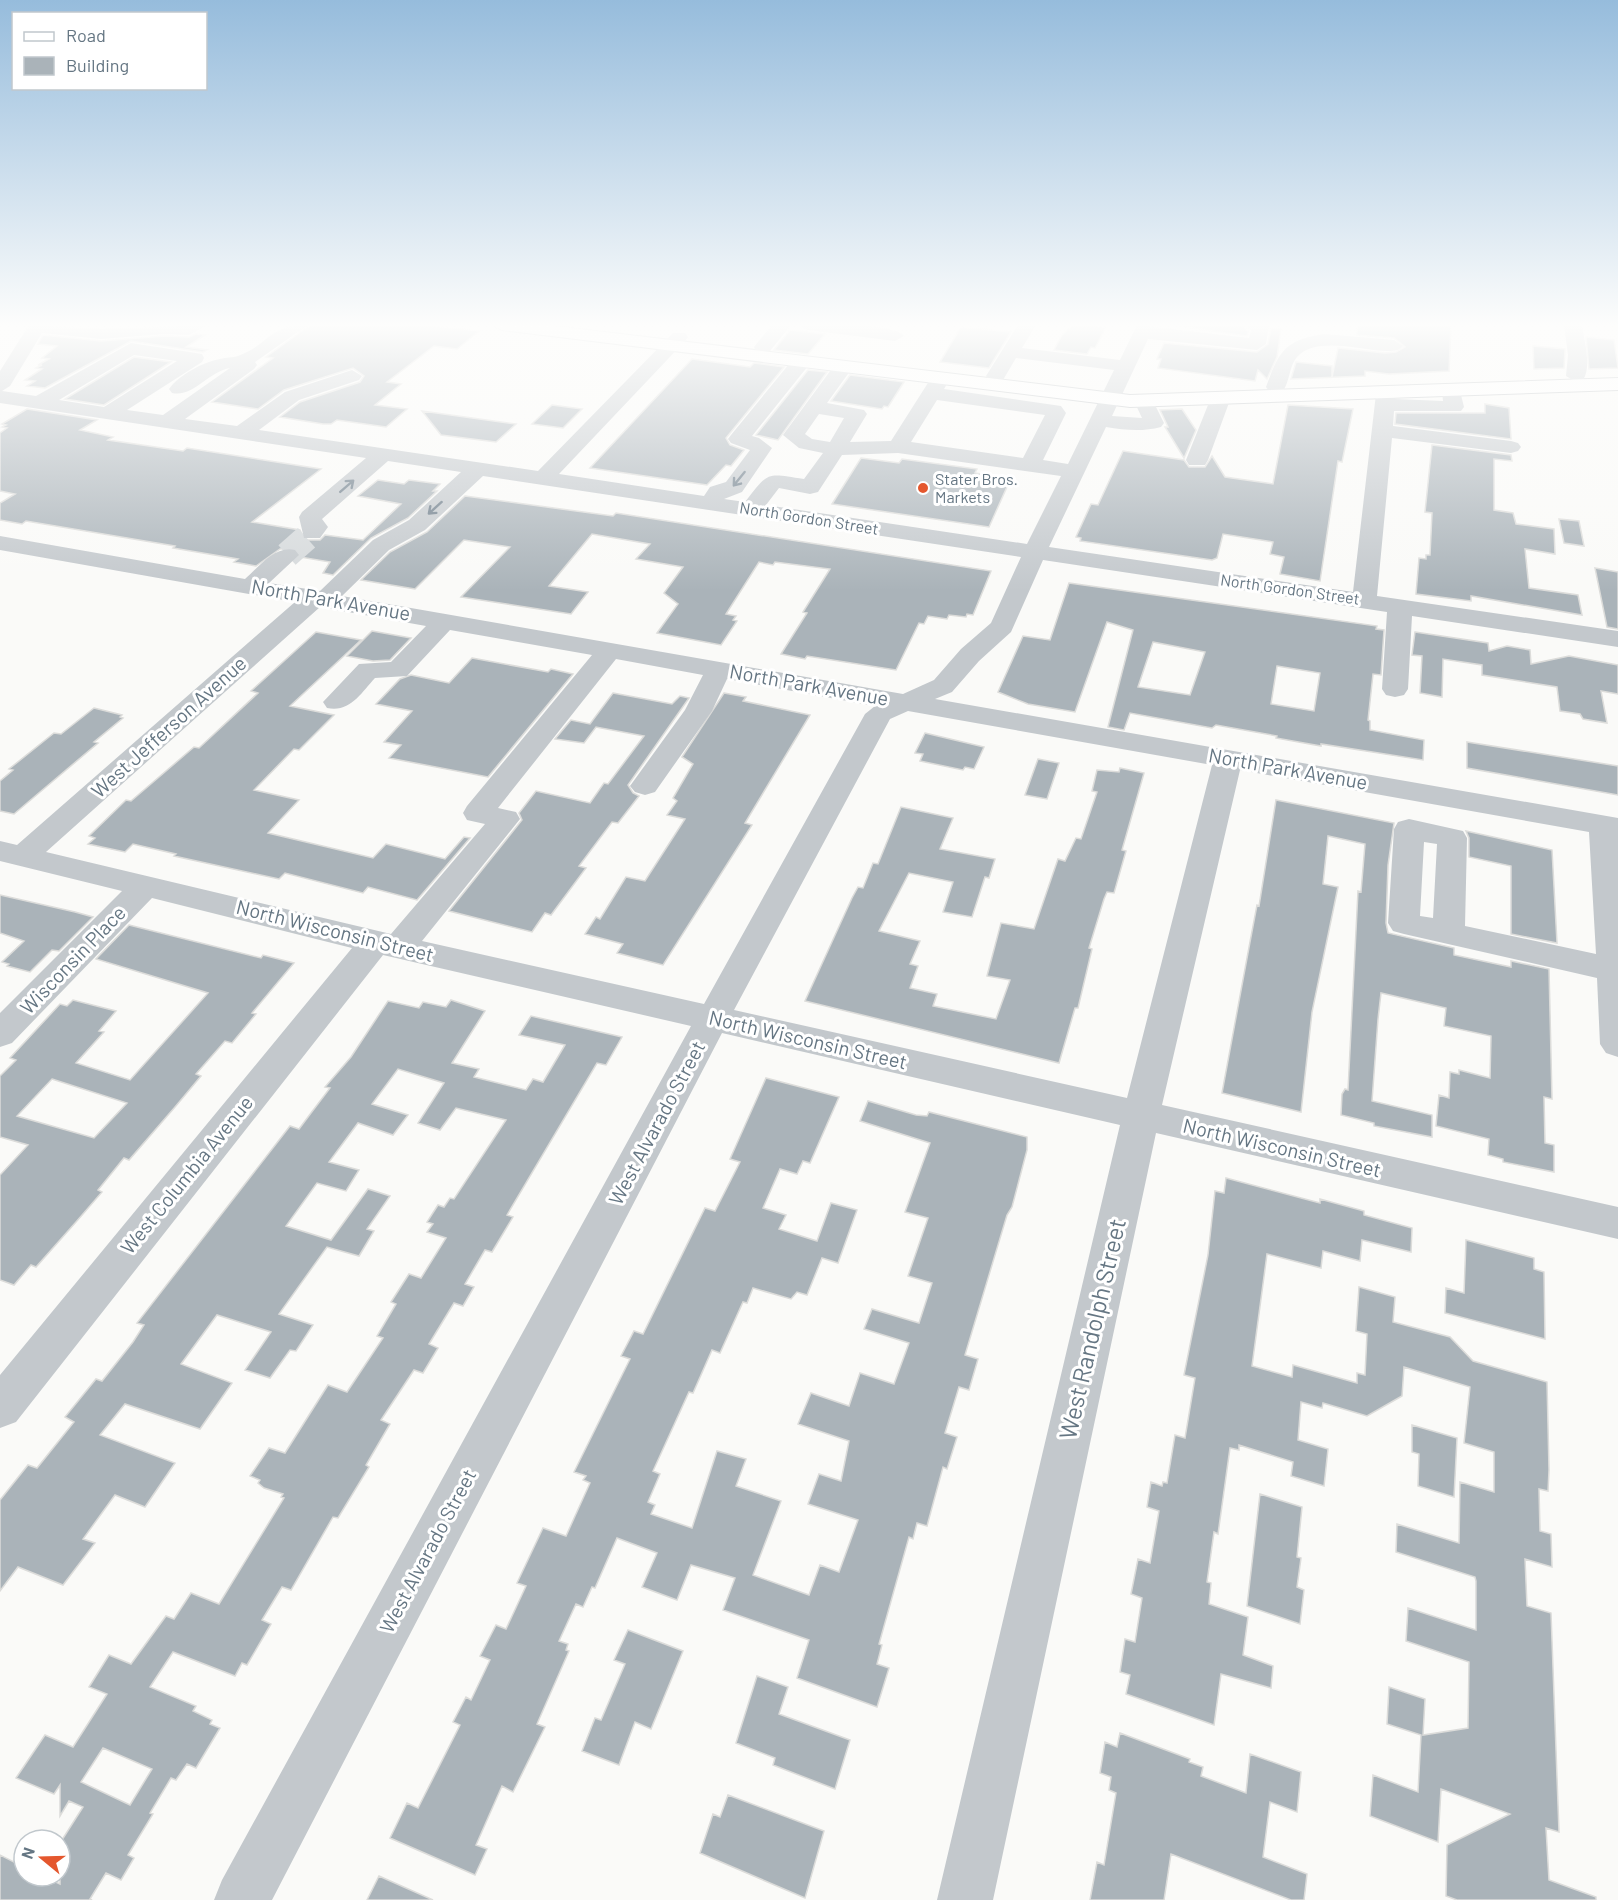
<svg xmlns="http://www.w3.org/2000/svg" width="1618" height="1900" font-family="Barlow,sans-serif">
  <rect width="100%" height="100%" fill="#fafaf8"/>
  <!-- building -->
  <path fill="#aab3b9" stroke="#dcdcda" stroke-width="1.5" fill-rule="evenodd" d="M310,325H428L479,331L457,349L434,346L387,382L401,384L375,405L407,409L386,427L337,420L331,424H323L280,417L300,402L360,382L364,376L353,368L284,390L258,409L212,402L273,358L266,357Z
    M1072,325H1087L1106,327L1095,348L1091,347L1087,354L1054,350L1062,335Z
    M1171,325H1242L1248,331L1247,336Z
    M1357,325H1451L1449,371L1389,374L1365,371V376L1291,379L1296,362L1332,366V377L1338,348L1385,353L1396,352L1405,347L1394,338L1357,335Z
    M961,327L1011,332L989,368L940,362Z
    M1271,328L1281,329L1277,357L1267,379L1258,370L1255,381L1158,368L1161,359H1157L1164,343L1257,352L1268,344Z
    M790,330L807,332L825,334L808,354L774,350Z
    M196,334L205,335L186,347L207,350L203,352L131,341L45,388L27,386L35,381L25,380L42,369L36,368L42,365H38L49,359L42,358L57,346L38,344L43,335L101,341L164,336L189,337Z
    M1586,337L1614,340L1618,368L1589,369Z
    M1533,346L1565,349L1564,368L1534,369Z
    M134,357L171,362L104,405L65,399Z
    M692,359L750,367L754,363L784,367L726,438L730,445L744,450L731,466L726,465L707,485L590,468Z
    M808,370L827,372L778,440L756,435Z
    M850,375L904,382L888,407L884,406L882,409L831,401Z
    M1485,404L1509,408L1511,439L1395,424L1396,413H1485Z
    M552,405L582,409L563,428L532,424Z
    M1288,405L1353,409L1342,462L1338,461L1320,581L1280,574L1284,557L1270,554L1273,542L1223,534L1217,558L1212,560L1080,541L1081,538L1076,537L1091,504L1098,505L1123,451L1184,460L1189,467H1205L1212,456L1225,477L1273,484Z
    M27,409L97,420L80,430L113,437L108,440L183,451L187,448L321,469L252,522L300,530L304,540H320L325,535L363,540L401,504L358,496L378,480L404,484L409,480L440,484L433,491H437L408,518L371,538L333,575L323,573L330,562L300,557L301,554L295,548L280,549L256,566L234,562L238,559L173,548L175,546L26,521L22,524L0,520V503L15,494L0,491V433L7,428L2,427L6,425L2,424Z
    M1182,409L1196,430L1184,458L1165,427H1168L1160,410Z
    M422,411L516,424L496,442L441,435Z
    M1432,445L1511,455L1512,461L1494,459V510L1513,513L1516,524L1554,529L1555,554L1525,549L1529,588L1578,595L1582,615L1471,596V601L1416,594L1419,558L1426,559V555H1430L1432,513L1425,512Z
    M861,458L899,463L902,459L977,469L975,473L1011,478L989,527L832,504Z
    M465,496L613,516L616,513L991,571L973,615L967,614L966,617L949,615L947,619L928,616L924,624L919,623L896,670L807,656L805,659L781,654L807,613L803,612L830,569L775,562L773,565L759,562L726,614L736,616L733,620L737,621L721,645L657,633L678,604L664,593L683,567L636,559L650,544L592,534L549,586L588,592L571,614L461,597L510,547L464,540L415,589L361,580L390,552L427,532Z
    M1559,519L1579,521L1584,546L1564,543Z
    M1595,568L1618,572V629L1607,627Z
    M1069,583L1377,626L1376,629L1384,630L1381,675L1373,674L1368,720L1370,721V730L1424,740L1423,760L1321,744V746L1276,738L1277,736L1216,725L1212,728L1130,713L1124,730L1108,727L1133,630L1107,622L1075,712L1028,704L998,692L1023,636L1050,640ZM1153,642L1205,652L1190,695L1138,687ZM1277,666L1320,673L1314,711L1271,704Z
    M372,631L411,638L390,660L373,661L347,656Z
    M316,632L361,640L290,706L334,715L299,750L294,749L254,790L299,800L268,833L373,858L386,844L445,859L464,837L470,838L417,900L368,887L363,893L285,873L279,879L174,856L176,854L133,844L125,852L88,844L95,838L89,836L126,800L131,801L194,747L199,748L258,693L251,691Z
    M1415,632L1488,643L1489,651L1507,646L1530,650L1531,664L1569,656L1618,665V694L1601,691L1607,723L1583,719L1580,714L1560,711L1557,687L1482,675V665L1443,659L1442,697L1420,693L1422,656L1412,655Z
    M472,658L548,672L551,669L573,674L488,777L389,758L401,745L384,742L412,711L376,704L400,679L411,675L449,683Z
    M613,693L672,704L680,696L689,698L628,785L633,793L639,796L618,823L612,822L579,866L586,868L551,915L545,913L532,932L449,911L522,820L519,813L536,791L590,803L604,783L608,784L644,736L596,727L584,743L555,739L571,720L590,724Z
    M724,693L746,697L743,701L810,715L745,823L752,825L663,965L617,953L623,944L585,934L596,917L600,919L626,877L645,881L685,819L667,815L677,801L673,798L693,764L682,757Z
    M94,708L122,715L120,717L123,718L94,742L98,743L14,814L0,811V781L13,770L9,769L54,733L61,734Z
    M925,733L984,747L974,769L965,767L963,770L920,761L923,754L915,753Z
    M1467,742L1618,766V795L1467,768Z
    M1038,759L1059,763L1047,799L1025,795Z
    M1120,768L1144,773L1122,850L1126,851L1114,893L1107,892L1104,899L1089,948L1092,949L1078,1008H1075L1059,1063L805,1001L852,898L858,887L863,888L873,863L878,864L901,807L953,818L940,849L995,859L989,878L985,877L972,917L943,912L953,882L909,873L879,931L920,941L910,964L918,966L910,988L937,994L933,1006L996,1019L1010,980L987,976L1001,923L1034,929L1058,859L1065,861L1076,838L1081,839L1097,792L1092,791L1097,770L1119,772Z
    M1276,800L1394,823L1388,865L1386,923L1388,933L1454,948V955L1511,967V961L1549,969L1552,1099L1544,1097L1545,1143L1554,1145V1172L1503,1162V1159L1488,1155L1489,1139L1436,1126L1439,1095L1449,1098L1450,1072L1459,1074V1070L1490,1078L1491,1036L1444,1026L1446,1008L1381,993L1378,1019L1372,1101L1432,1115V1137L1374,1126V1123L1341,1115L1342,1094L1345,1089L1348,1090L1358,891L1361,892L1365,844L1328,836L1323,884L1338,887L1312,1012L1301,1112L1222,1093L1250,942L1257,905L1259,906Z
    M1466,831L1552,850L1557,943L1511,934V866L1469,857V838Z
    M0,895L75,912L93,917L59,951L52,950L30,972L7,966L9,964L2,962L24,941L0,933Z
    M129,925L261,958L263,955L294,963L252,1013L256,1014L232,1043L225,1041L196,1074L201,1076L175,1107L129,1160L124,1158L98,1190L102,1192L76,1222L36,1267L31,1265L14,1285L0,1280V1175L28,1145L0,1137V1076L16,1060L10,1058L60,1004L67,1006L73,1000L116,1011L99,1031L104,1032L76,1063L130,1080L208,993L96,959ZM52,1079L127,1103L94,1138L17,1116Z
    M451,1000L485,1011L452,1063L479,1069L474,1077L526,1090L533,1079L543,1082L565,1045L519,1035L531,1016L622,1037L606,1065L597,1063L507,1215L513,1217L492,1252L485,1250L465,1284L474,1287L463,1306L454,1303L429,1344L438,1348L423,1373L414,1370L381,1420L390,1424L366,1465L369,1467L338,1518L333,1517L291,1590L282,1587L262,1620L271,1624L247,1665L242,1663L235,1676L173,1652L150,1687L196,1706L193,1711L212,1720L210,1724L220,1728L196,1768L187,1764L176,1780L171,1778L150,1813L153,1814L128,1855L134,1858L121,1880L106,1873L90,1899L92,1900H0V1855L24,1867V1876H43L60,1884V1843L83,1807L69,1801L60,1816V1785L54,1794L16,1778L45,1735L73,1747L107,1694L89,1687L109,1655L131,1664L166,1616L174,1619L191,1593L219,1604L284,1498L281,1497L283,1494L264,1488L258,1483L260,1480L250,1476L269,1448L285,1453L328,1385L347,1392L383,1338L377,1336L396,1304L391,1302L409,1274L421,1278L446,1238L427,1232L433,1224L427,1222L438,1205L444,1207L450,1198L454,1199L506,1120L456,1108L440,1130L418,1123L444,1083L398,1069L372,1104L408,1115L393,1135L358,1123L329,1162L359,1170L346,1191L317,1183L286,1226L331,1240L368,1189L390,1196L367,1229L374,1231L359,1256L327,1247L279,1314L313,1325L296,1351L290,1350L270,1378L245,1370L271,1332L217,1315L181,1364L232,1383L200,1429L125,1404L100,1435L175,1463L145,1507L115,1495L83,1539L95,1543L63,1585L18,1567L0,1591V1500L28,1465L37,1468L74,1422L65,1417L96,1379L102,1381L133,1342L144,1325L137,1323L290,1126L299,1129L311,1113L330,1088L325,1087L351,1057L388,1001L419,1008L423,1002L446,1007ZM103,1748L152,1769L130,1805L81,1782Z
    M766,1078L839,1097L810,1163L803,1161L797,1174L780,1169L763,1208L786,1215L779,1229L817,1241L831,1203L857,1210L838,1263L822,1258L807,1295L797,1292L791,1299L753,1288L747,1303L743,1302L720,1353L712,1350L693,1393L689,1392L653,1471L660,1474L648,1502L655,1505L651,1514L692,1528L717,1451L746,1459L736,1486L781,1501L753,1575L809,1595L820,1565L839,1572L858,1520L808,1504L819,1474L841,1481L849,1441L798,1424L811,1393L849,1406L860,1373L894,1384L909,1343L864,1329L872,1309L919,1323L932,1283L908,1276L928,1218L905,1212L930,1143L860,1121L868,1101L916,1115L927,1116L929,1112L1027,1137V1150L1012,1207L1007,1215L965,1355L978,1359L969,1390L959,1387L945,1433L957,1437L947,1469L943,1467L927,1526L917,1523L913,1539L909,1537L879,1644L882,1645L877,1664L889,1668L877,1707L797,1678L809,1640L723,1610L735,1578L691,1565L677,1600L642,1587L657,1553L617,1538L595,1588L592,1587L583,1607L576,1604L559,1641L568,1644L566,1650L569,1651L537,1724L545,1727L513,1792L502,1786L476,1845L487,1849L475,1875L390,1838L407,1803L418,1808L460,1725L453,1722L466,1697L471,1700L490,1660L480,1656L496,1625L506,1629L526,1586L517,1583L543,1528L566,1536L590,1483L583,1480L586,1476L574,1472L630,1359L621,1356L634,1331L643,1334L705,1208L715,1211L740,1162L730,1159Z
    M1226,1178L1320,1203V1199L1364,1211V1215L1412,1228L1411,1252L1362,1240L1360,1261L1323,1251L1321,1268L1267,1254L1252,1366L1292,1377L1293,1365L1357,1383V1373L1365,1375L1367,1334L1356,1331L1359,1287L1395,1297L1393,1322L1450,1337L1473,1361L1547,1382L1549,1470L1548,1491L1539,1489L1540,1531L1551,1534L1552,1567L1525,1559L1527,1606L1551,1613L1559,1832L1546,1828L1549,1880L1596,1897V1900H1457L1446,1896L1447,1845L1510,1814L1441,1789L1438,1842L1370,1816L1373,1775L1418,1792L1421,1735L1387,1724L1389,1687L1425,1699L1423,1735L1468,1728L1469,1662L1406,1641L1408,1608L1476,1630V1581L1475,1577L1396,1552L1397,1524L1459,1543L1460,1482L1494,1492V1452L1464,1443L1470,1387L1404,1367L1402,1396L1367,1416L1323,1403L1322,1408L1301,1402L1298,1440L1328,1449L1324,1486L1291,1476L1293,1462L1239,1445V1450L1230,1448L1218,1534L1214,1532L1207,1582L1211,1583L1209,1604L1248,1617L1243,1655L1273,1666L1271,1688L1221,1674L1214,1725L1126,1694L1130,1675L1120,1672L1125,1639L1135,1642L1142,1598L1131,1594L1138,1559L1150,1563L1159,1511L1147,1507L1151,1482L1162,1486L1163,1482L1167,1483L1175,1435L1185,1438L1195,1378L1184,1375L1208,1255L1215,1191L1224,1193Z
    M1466,1240L1534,1258V1269L1544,1272L1545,1339L1445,1313L1446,1288L1464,1293Z
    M1412,1425L1457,1438L1454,1497L1418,1486L1419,1454L1412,1452Z
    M1260,1494L1302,1507L1297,1557L1301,1558L1297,1587L1304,1590L1300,1624L1247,1606Z
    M628,1630L683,1651L651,1729L635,1722L619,1765L582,1751L595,1718L601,1720L625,1664L614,1660Z
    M757,1676L788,1687L779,1714L850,1740L835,1789L773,1765L775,1758L736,1743Z
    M1120,1733L1190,1759L1189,1762L1203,1767L1201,1776L1246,1793L1250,1754L1301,1772L1297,1812L1270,1802L1263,1857L1307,1874L1304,1900H1291L1171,1854L1164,1900H1090L1097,1862L1104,1865L1116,1793L1109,1790L1111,1777L1100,1773L1105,1742L1117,1747Z
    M728,1795L824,1831L805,1898L700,1853L713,1814L720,1817Z
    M379,1876L433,1900H367Z"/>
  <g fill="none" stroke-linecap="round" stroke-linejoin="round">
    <!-- minor-tunnel -->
    <path stroke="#d5d9db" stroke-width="26" stroke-dasharray="26 13" stroke-linecap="butt" d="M287,555L312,533"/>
    <!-- major casing -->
    <g stroke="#b5babe" stroke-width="2">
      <path id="major" d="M493,325H546L1130,395L1618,378V390L1130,407L502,330Z"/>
    </g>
    <!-- minor -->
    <path fill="#c3c8cc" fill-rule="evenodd" d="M29,325L101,329L207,325L189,335L164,334L101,339L42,333L10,386L2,391L36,396L131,343L202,354L204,358L202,362L127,410L163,415L230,368C209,371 193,398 172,393L169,389C179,375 203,362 220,359C226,357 233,358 238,356C269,345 268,325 308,325L255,362L257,365L254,369L185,419L237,426L285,392L352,370L362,376L359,380L299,400L259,430L538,471L673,333H685L688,337L685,341L559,474L704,496L710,487L726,482L750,450L731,443L728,439L731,435L794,358H808L810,362L808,366L752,436L759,438L772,448L742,492L724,499L745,502C769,471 766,473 804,479L823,453L799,448L783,435L836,363L843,361L853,367L827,403L864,410L867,414L850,442L891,441L933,375L940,373L950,379L944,389L1061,406L1066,413L1043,460L1068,464L1114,370L1016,358L1003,380H989L986,376L1018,325H1036L1022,348L1120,360L1137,325L1249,338L1251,330L1244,325H1269L1266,344L1257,350L1148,339L1112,416L1142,418L1134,401L1137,397H1151L1164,423L1161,427C1142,432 1125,430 1106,427L1049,547L1353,592L1376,394L1379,390H1393L1395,399L1443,401L1442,391L1445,387H1459L1464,407L1461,411H1394L1393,426L1511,441L1518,443L1521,447L1518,451L1511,453L1392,438L1377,596L1618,631V647L1412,616L1408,689L1404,695L1395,697L1386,695L1382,689L1387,612L1043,560L1011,632L979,661L952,692L935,699L1618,818V1057L1606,1053L1600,1044L1597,978L1404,934L1393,931L1388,923L1394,829L1398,822L1409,819L1463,831L1467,838L1465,926L1596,954L1589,832L1240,770L1162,1105L1618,1207V1239L1156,1133L993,1900H937L1120,1125L722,1033L272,1900H214L222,1880L691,1026L383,955L16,1422L0,1428V1375L352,948L152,898L12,1043L0,1047V1013L122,891L0,861V841L17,845L295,602L0,550V536L245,579C259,567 275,545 295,550L299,555L269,583L320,591L373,540L409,520L461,472L388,461L322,519L328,527L320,538H304L299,517L302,512L366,458L0,403V371ZM134,355L177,361L104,407L59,400ZM937,400L1045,415L1023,458L911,442ZM819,414L844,418L830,442L812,439L805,434ZM898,453L1061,476L1027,544L766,505L779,488L810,494L818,492L842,455ZM483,476L1021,557L991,623L961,649L934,680L903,694L342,596L389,550L425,530ZM320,607L426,626L391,662L359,664L323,702L327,708C350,713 361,693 375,678L407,676L450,630L592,655L467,806L463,813L467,820L485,824L391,934L46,852ZM616,659L703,675L685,710L630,786L635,792L645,795L655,792L712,711L727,679L875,706L865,714L704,1004L422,941L520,819L516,812L498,808ZM908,711L1212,765L1127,1098L734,1010L890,719ZM1424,842L1437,844L1433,918L1420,916Z
      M772,325H791L770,351H756L754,347Z
      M799,325C818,325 894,322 904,336L895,341L808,330Z
      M1564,325H1582C1584,341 1592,366 1583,380L1576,382L1566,376L1568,355Z
      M1324,334L1394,340L1403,346C1392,363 1321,329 1297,357C1289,366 1290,381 1283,391H1269L1266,387C1279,351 1285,340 1324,334Z
      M1220,394L1227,396L1230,400L1208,460L1205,465H1189L1186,460L1210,400L1213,396Z"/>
    <!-- major -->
    <use href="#major" fill="#fff" fill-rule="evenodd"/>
  </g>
  <!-- one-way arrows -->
  <defs><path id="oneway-shaft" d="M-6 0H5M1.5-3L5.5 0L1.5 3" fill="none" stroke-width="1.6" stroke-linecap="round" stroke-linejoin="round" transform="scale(1.5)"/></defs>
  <g stroke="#6a7a87">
    <use href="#oneway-shaft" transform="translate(739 479) rotate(129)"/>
    <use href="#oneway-shaft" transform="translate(347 486) rotate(-41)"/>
    <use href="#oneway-shaft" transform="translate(435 508) rotate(138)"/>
  </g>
  <!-- sky -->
  <linearGradient id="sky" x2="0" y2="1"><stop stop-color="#96bcdc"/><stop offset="0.55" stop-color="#fdfdfc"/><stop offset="1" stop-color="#fdfdfc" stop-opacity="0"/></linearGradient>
  <rect width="1618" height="591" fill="url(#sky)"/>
  <!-- markers -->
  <circle fill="#e4572e" stroke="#fff" stroke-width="2" cx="923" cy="488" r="6"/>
  <g text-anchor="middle" stroke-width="6" stroke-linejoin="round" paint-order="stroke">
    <!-- far-poi labels -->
    <g font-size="16" fill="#657683" stroke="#fff" text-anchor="start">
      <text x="935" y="485">Stater Bros.<tspan x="935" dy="18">Markets</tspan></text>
    </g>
    <!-- far-street labels -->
    <g font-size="16" fill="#657683" stroke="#fff">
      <text transform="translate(809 518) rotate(9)" y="6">North Gordon Street</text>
      <text transform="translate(1290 589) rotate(8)" y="6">North Gordon Street</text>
    </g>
    <!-- street labels -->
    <g font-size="20" fill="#657683" stroke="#fff">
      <text transform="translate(331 600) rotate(10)" y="7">North Park Avenue</text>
      <text transform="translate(809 685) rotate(10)" y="7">North Park Avenue</text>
      <text transform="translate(169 727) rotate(-42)" y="7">West Jefferson Avenue</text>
      <text transform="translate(1288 769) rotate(10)" y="7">North Park Avenue</text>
      <text transform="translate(335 931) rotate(14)" y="7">North Wisconsin Street</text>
      <text transform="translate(73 960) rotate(-46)" y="7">Wisconsin Place</text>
      <text transform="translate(808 1040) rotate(13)" y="7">North Wisconsin Street</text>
      <text transform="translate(657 1123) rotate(-62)" y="7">West Alvarado Street</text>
      <text transform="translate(1282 1148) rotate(13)" y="7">North Wisconsin Street</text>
      <text transform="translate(187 1175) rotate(-51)" y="7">West Columbia Avenue</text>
      <text transform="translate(428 1551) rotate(-62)" y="7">West Alvarado Street</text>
    </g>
    <!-- near-street labels -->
    <g font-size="24" fill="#657683" stroke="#fff">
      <text transform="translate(1093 1329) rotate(-77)" y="8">West Randolph Street</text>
    </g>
  </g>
  <!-- legend -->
  <rect x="12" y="12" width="195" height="78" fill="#ffffff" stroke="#c1c8cd" stroke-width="1.5"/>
  <rect x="24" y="32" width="30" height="9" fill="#ffffff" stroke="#c1c8cd" stroke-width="1.5"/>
  <text x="66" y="42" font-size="18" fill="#657683">Road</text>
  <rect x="24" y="57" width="30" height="18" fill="#aab3b9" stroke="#c1c8cd" stroke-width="1.5"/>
  <text x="66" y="72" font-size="18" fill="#657683">Building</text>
  <!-- north arrow -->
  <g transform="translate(42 1858) rotate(289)"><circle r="28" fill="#ffffff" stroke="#c1c8cd" stroke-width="1.5"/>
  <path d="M0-4.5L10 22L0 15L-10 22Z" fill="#e4572e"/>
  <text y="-9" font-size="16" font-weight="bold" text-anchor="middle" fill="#657683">N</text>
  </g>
</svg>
